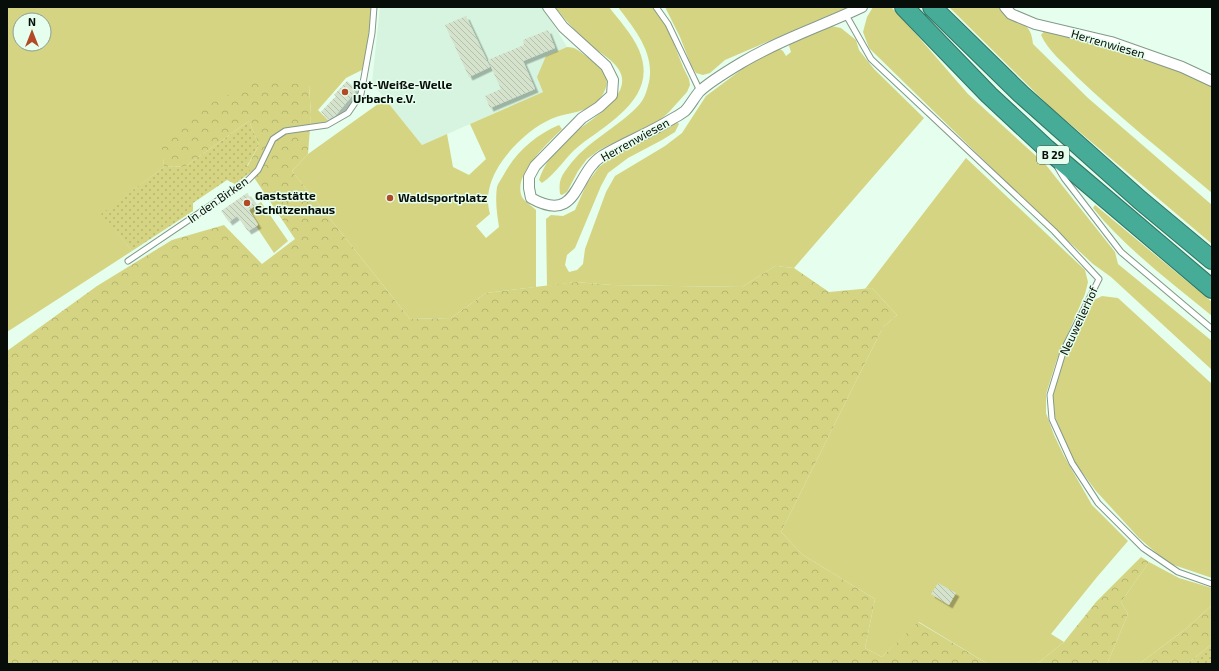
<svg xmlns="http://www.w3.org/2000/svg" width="1219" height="671" font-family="'Exo 2',sans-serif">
  <defs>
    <pattern id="forest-crowns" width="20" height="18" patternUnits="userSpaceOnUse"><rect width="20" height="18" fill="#d5d482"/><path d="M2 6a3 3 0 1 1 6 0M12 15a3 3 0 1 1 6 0" fill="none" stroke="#b5b56f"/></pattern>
    <pattern id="garden-dots" width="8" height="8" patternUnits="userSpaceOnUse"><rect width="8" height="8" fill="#d5d482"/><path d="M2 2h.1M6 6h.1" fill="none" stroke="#b5b56f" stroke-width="1.8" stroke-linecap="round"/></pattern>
    <pattern id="building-back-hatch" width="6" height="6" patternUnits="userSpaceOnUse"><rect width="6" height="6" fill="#d5e2cc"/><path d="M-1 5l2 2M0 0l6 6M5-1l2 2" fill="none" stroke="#b5c1ae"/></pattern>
    <filter id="shadow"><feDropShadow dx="3.5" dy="3.5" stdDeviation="0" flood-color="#0004"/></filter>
  </defs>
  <rect width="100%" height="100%" fill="#e6feed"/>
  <!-- built -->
  <path fill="#d6f4df" d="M380,7H543L567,47L546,56L543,92L422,145L372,83Z"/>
  <!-- grass -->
  <path fill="#d5d482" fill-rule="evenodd" d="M7,7H372L370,33L362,70L346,78L318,110L329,121L310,125L311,115L309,85L162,139L164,167L102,214L132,251L7,332ZM20,20H44V44H20Z
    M555,7H609C619,20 632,34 639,50C659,97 610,122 579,146C565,157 557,173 542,183L539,180C543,167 552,154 561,144C577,127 631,101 621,74C616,61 600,53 590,45C577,33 566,21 555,7Z
    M618,7H654L669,31L683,67L689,79L690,85L687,92L669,112L660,120L599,150L587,159L578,171L567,192L562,195L560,194C558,178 563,174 572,162C589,141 614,129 633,111C642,103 645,97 648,86C657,55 635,30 618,7Z
    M665,7H848L725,60L710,73L703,75L696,73L691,65L680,37Z
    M873,7H891L916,34L968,94L1046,165L1115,252L1118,264L1212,341V370L1111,277L1093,264L1039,214L869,48L863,32L867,17Z
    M949,7H998C1002,11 1005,15 1010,18C1025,26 1031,25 1033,44L1088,98L1212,205V244L1050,107Z
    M831,26L841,28L856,40L859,50L874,69L924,118L794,268L775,266L742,287L612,285L576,282L547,286L546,219L551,215L563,216L575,210L587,183L599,167L621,150L667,129L677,122L679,124L675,132L662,140L628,158L608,173L601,186L575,248L567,255L565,265L569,272L577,270L583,264L585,249L606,192L615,176L665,146L682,133L706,96L749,64L777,47L783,51L786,56L791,52L789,46L792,39L822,28Z
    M1045,30L1094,40L1155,60L1212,86V193C1167,155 1119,117 1076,76C1064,63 1048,51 1041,35Z
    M567,47C576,47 579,51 586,56C601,66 615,78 601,97C587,115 569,111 551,119C526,130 494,162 489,190C487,198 488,206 490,214L476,226L486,238L499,227C497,214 495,201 497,187C498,183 501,180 503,176C515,153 535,135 559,125L562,129C548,143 512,175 522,197C524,201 532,206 536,210V287L486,293L451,318L410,319L292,171L308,154L385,99L422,145L447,134L453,167L469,175L486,159L470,124L543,92L537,77L546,56Z
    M966,158L1085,270L1088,282L1085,294L1057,359L1046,394V413L1054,435L1064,456L1092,505L1128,541L1097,577L1051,634L1064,642L1037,664H988L919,622L882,657L865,648L875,599L803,555L781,532L883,327L897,315L872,288L865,289Z
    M261,202L288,241L274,253L256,226L258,224L249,210Z
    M1095,205L1212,302V316C1171,282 1126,249 1093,208Z
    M1102,296L1118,298L1212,384V578L1168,563L1139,538L1096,491L1073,460L1055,417L1052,394L1063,360L1092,301Z
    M1149,562L1179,578L1212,588V605L1187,628L1139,664H1107L1128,614L1121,602Z"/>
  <!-- forest -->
  <path fill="url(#forest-crowns)" d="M259,80L309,85L311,115L308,154L292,171L410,319L451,318L486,293L576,282L612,285L742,287L775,266L794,268L829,292L872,288L897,315L883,327L781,532L803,555L875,599L865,648L882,657L918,622L988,664H7V351L97,286L172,240L224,225L262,264L295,239L247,167L259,145L249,121L186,166L164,167L161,139L199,109Z
    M1141,557L1149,562L1121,602L1128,614L1107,664H1037L1064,642L1096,602Z
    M1212,605V644L1187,664H1139L1187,628Z"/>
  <!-- garden -->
  <path fill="url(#garden-dots)" d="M249,121L259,145L247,166L251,172L235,184L227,180L193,203V211L132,251L101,214L164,167L186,166Z
    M1212,644V664H1187Z"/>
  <!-- building -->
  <path fill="url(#building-back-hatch)" filter="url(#shadow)" d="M466,16L490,67L469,77L445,25Z
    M548,30L555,48L523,61L535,89L490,108L485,96L501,89L488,60L524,45L523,40Z
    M347,81L357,90L335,116L329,119L321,112L336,96L334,95Z
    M247,193L256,205L249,210L258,225L248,231L237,216L229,222L221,211Z
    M938,583L956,593L949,605L931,594Z"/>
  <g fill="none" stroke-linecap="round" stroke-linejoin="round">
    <!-- lane casing -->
    <g stroke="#839989" stroke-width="7">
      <path id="lane" d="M656,7L668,24L700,91
        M846,15L871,59L1054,231L1099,279L1064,349L1050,395L1052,419L1072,463L1098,503L1143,548L1178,572L1212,584
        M1058,168L1064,178L1121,252L1212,329
        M128,261L248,180L258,170L273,139L285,131L327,125L348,113L361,94L372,33L374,7"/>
    </g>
    <!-- street casing -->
    <g stroke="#839989" stroke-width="12">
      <path id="street" d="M548,7L563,27L606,66L613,80L612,95L599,107L582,118L535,166L529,177V188L531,198C579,225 574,174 602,156C625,142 650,133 672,119C676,117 681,114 685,111C690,106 694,98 699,92C707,84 731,69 741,63C779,40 822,26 862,7
        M1005,7L1011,14L1035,24L1111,42L1182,67L1212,81"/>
    </g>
    <!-- highway casing -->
    <g stroke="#307565" stroke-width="20">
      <path id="highway" d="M904,7L989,95L1047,149L1212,289
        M932,7L1021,94L1140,200L1212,260"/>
    </g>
    <!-- lane -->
    <use href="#lane" stroke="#fff" stroke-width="5"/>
    <!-- street -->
    <use href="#street" stroke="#fff" stroke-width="10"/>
    <!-- highway -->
    <use href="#highway" stroke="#46ac97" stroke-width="18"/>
  </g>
  <!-- markers -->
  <g fill="#b24a27" stroke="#e6feed" stroke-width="1.5">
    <circle cx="345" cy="92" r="4"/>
    <circle cx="390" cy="198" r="4"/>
    <circle cx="247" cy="203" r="4"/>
  </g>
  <g text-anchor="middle" stroke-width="3" stroke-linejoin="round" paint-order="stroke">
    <!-- shield labels -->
    <rect fill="#e6feed" stroke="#4a564d" stroke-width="1" x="1037" y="146" width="32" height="18" rx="3"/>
    <g font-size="11" font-weight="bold" fill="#070e09">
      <text x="1053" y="159">B 29</text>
    </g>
    <!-- street labels -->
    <g font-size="12" fill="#070e09" stroke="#e6feed">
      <text transform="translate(1108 44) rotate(16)" y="4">Herrenwiesen</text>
      <text transform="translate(635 140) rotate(-29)" y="4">Herrenwiesen</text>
      <text transform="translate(218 200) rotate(-35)" y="4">In den Birken</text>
      <text transform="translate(1079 321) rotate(-65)" y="4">Neuweilerhof</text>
    </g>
    <!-- poi labels -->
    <g font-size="12" font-weight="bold" fill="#070e09" stroke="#e6feed" text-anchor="start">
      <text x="353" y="89">Rot-Weiße-Welle<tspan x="353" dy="14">Urbach e.V.</tspan></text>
      <text x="255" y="200">Gaststätte<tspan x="255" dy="14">Schützenhaus</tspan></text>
      <text x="398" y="202">Waldsportplatz</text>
    </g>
  </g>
  <!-- border -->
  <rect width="1219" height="671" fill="none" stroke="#070e09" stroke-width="16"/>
  <!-- north arrow -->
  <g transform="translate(32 32)"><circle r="19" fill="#e6feed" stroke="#8d9e92"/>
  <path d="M0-3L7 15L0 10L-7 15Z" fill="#b24a27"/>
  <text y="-6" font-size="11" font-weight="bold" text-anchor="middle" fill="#070e09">N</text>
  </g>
</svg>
